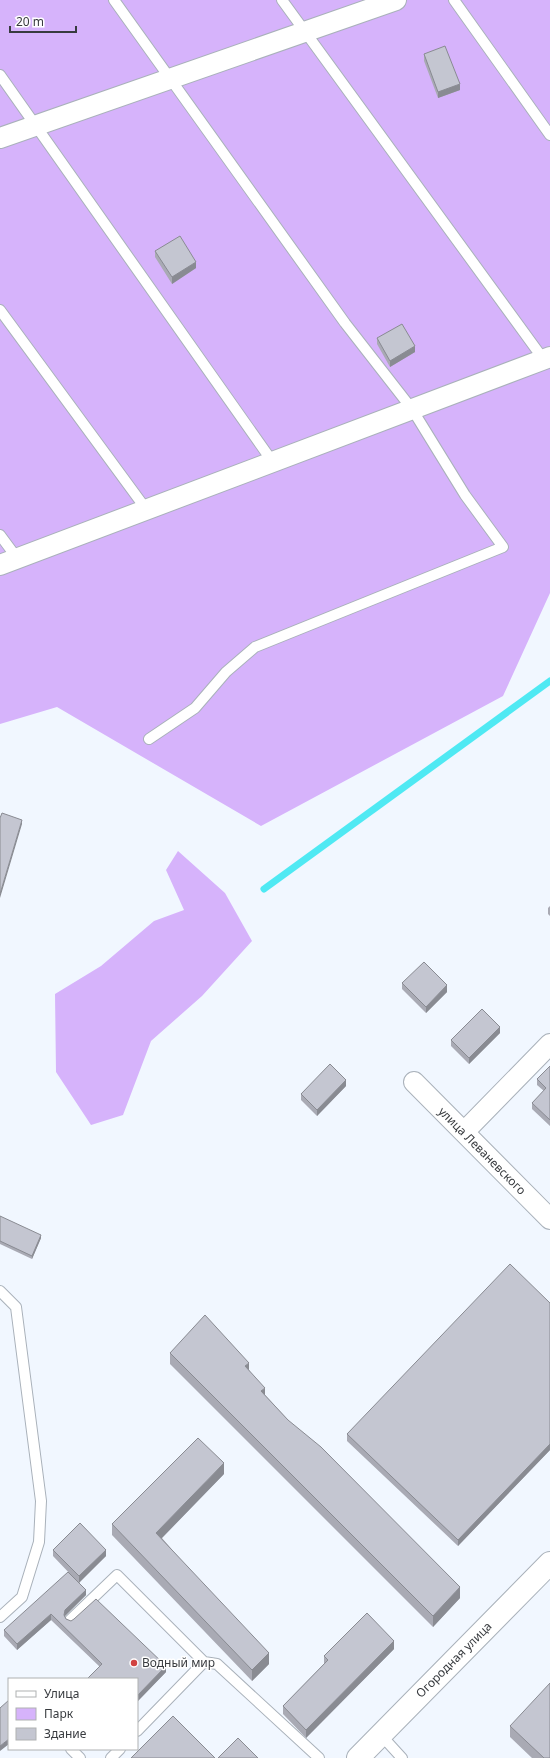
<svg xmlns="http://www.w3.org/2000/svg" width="550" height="1758" font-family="'Noto Sans',sans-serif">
  <rect width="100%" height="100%" fill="#f1f7ff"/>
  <!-- green -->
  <path fill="#d6b3fb" d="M0,0H550V593L503,696L261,826L57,707L0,724Z
    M178,851L225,893L252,941L202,996L151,1041L123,1115L91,1125L56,1072L55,994L101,966L154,921L184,910L166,870Z"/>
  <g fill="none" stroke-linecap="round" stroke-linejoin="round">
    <!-- stream -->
    <path stroke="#4fe9f3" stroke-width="7" d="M264,889L550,681"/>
    <!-- service casing -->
    <g stroke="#a9b1ba" stroke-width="12">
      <path id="service" d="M114,0L345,323L412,409L465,495L503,547L255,647L226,672L195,708L149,739
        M282,0L544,360
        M454,0L550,135
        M0,75L272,461
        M0,310L146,509
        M0,535L17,558
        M0,1291L16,1307L41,1501L39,1542L22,1597L0,1617
        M70,1620L117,1575L204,1662
        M137,1731L204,1662L217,1664L319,1758
        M381,1735L402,1758
        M71,1749L80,1758
        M111,1758L120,1749"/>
    </g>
    <!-- minor casing -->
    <g stroke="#a9b1ba" stroke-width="22">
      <path id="minor" d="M0,138L396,0
        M0,565L550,357
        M414,1082L550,1219
        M464,1132L550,1044"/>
    </g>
    <!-- tertiary casing -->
    <g stroke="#a9b1ba" stroke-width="24">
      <path id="tertiary" d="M358,1758L550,1563"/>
    </g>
    <!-- service -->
    <use href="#service" stroke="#fff" stroke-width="10"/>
    <!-- minor -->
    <use href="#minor" stroke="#fff" stroke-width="20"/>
    <!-- tertiary -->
    <use href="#tertiary" stroke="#fff" stroke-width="22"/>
  </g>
  <!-- wall -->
  <path fill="#a9aab4" d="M424,54L460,90L438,98L424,61Z
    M155,251L196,268L172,284L155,257Z
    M377,338L415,352L390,367L377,344Z
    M550,906V916L548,914V908Z
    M402,983L447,992L426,1013L402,989Z
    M500,1033L469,1064L451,1046V1040Z
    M550,1067V1126L532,1109V1103L544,1091L537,1085V1079Z
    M346,1086L317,1116L301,1100V1094Z
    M0,1216L41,1238L32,1259L0,1244Z
    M550,1303V1450L458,1546L347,1441V1434Z
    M170,1353L249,1370L265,1395L288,1420L460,1598L433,1627L170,1364Z
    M224,1474L162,1538L269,1664L252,1681L112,1535V1524Z
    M53,1550L106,1556L79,1582L86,1595L65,1616V1617L66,1619L166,1672L137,1702V1679L100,1667L51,1620L17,1650L4,1636V1630L73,1577L53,1556Z
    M394,1649L306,1738L283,1714V1706L324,1664V1656Z
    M510,1726L550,1758H532L510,1737Z"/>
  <!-- shaded-wall -->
  <path fill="#898b92" d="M460,84V90L438,98V92Z
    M196,262V268L172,284V277Z
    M415,346V352L390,367V361Z
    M22,820V824L0,898V894Z
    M447,985V992L426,1013V1007Z
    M500,1027V1033L469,1064V1058Z
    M346,1080V1086L317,1116V1110Z
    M41,1235V1238L32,1259V1256Z
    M249,1363V1374L245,1366Z
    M265,1388V1399L261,1391Z
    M550,1444V1450L458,1546V1540Z
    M224,1463V1474L156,1544V1533Z
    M106,1550V1556L79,1583V1576Z
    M460,1587V1598L433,1627V1616Z
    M86,1590V1595L65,1616L64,1621V1615L65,1610Z
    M51,1614V1620L17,1650V1644Z
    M394,1641V1649L306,1738V1730Z
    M269,1653V1664L252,1681V1670Z
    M166,1666V1672L137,1702V1696Z
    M9,1739V1744L0,1751V1746Z"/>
  <!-- building -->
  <path fill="#c4c6d1" stroke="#898b92" d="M445,46L460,84L438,92L424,54Z
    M180,236L196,262L172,277L155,251Z
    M402,324L415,346L390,361L377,338Z
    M2,813L22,820L0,894V818Z
    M424,962L447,985L426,1007L402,983Z
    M482,1009L500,1027L469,1058L451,1040Z
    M330,1064L346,1080L317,1110L301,1094Z
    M550,1066V1120L532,1103L546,1088L537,1079Z
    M0,1216L41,1235L32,1256L0,1241Z
    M510,1264L550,1303V1444L458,1540L347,1434Z
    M205,1315L249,1363L245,1366L265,1388L261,1391L288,1420L321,1447L460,1587L433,1616L170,1353Z
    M198,1438L224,1463L156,1533L269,1653L252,1670L112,1524Z
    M80,1523L106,1550L79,1576L53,1550Z
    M68,1572L86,1590L65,1610L64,1615L66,1619L71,1621L74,1619L96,1599L166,1666L137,1696V1679H87L102,1664L51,1614L17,1644L4,1630Z
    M367,1613L394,1641L306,1730L283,1706L328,1660L324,1656Z
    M550,1683V1758H544L510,1726Z
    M9,1700V1739L0,1746V1708Z
    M173,1716L215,1758H131Z
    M238,1738L258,1758H218Z"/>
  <!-- markers -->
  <circle fill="#d14240" stroke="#fff" stroke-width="1.5" cx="134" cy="1663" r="4"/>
  <g text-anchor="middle" stroke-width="3" stroke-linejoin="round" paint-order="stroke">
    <!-- street labels -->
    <g font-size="12" fill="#383b3f" stroke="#fff">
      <text transform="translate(482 1151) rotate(45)" y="4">улица Леваневского</text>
      <text transform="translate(454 1660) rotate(-45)" y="4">Огородная улица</text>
    </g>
    <!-- poi labels -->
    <g font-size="12" fill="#383b3f" stroke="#fff" text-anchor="start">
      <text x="142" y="1667">Водный мир</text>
    </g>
  </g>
  <!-- legend -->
  <rect x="8" y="1678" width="130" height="72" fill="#ffffff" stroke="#afb1b2"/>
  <rect x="16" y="1691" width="20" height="6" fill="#ffffff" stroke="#afb1b2"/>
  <text x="44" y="1698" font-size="12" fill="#383b3f">Улица</text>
  <rect x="16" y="1708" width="20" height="12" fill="#d6b3fb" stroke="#afb1b2"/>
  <text x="44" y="1718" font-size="12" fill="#383b3f">Парк</text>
  <rect x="16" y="1728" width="20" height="12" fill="#c4c6d1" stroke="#afb1b2"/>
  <text x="44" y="1738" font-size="12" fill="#383b3f">Здание</text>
  <!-- scale -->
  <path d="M10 26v6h66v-6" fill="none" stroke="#383b3f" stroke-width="2"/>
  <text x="16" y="26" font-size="12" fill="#383b3f" stroke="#ffffff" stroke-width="3" paint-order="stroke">20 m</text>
</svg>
